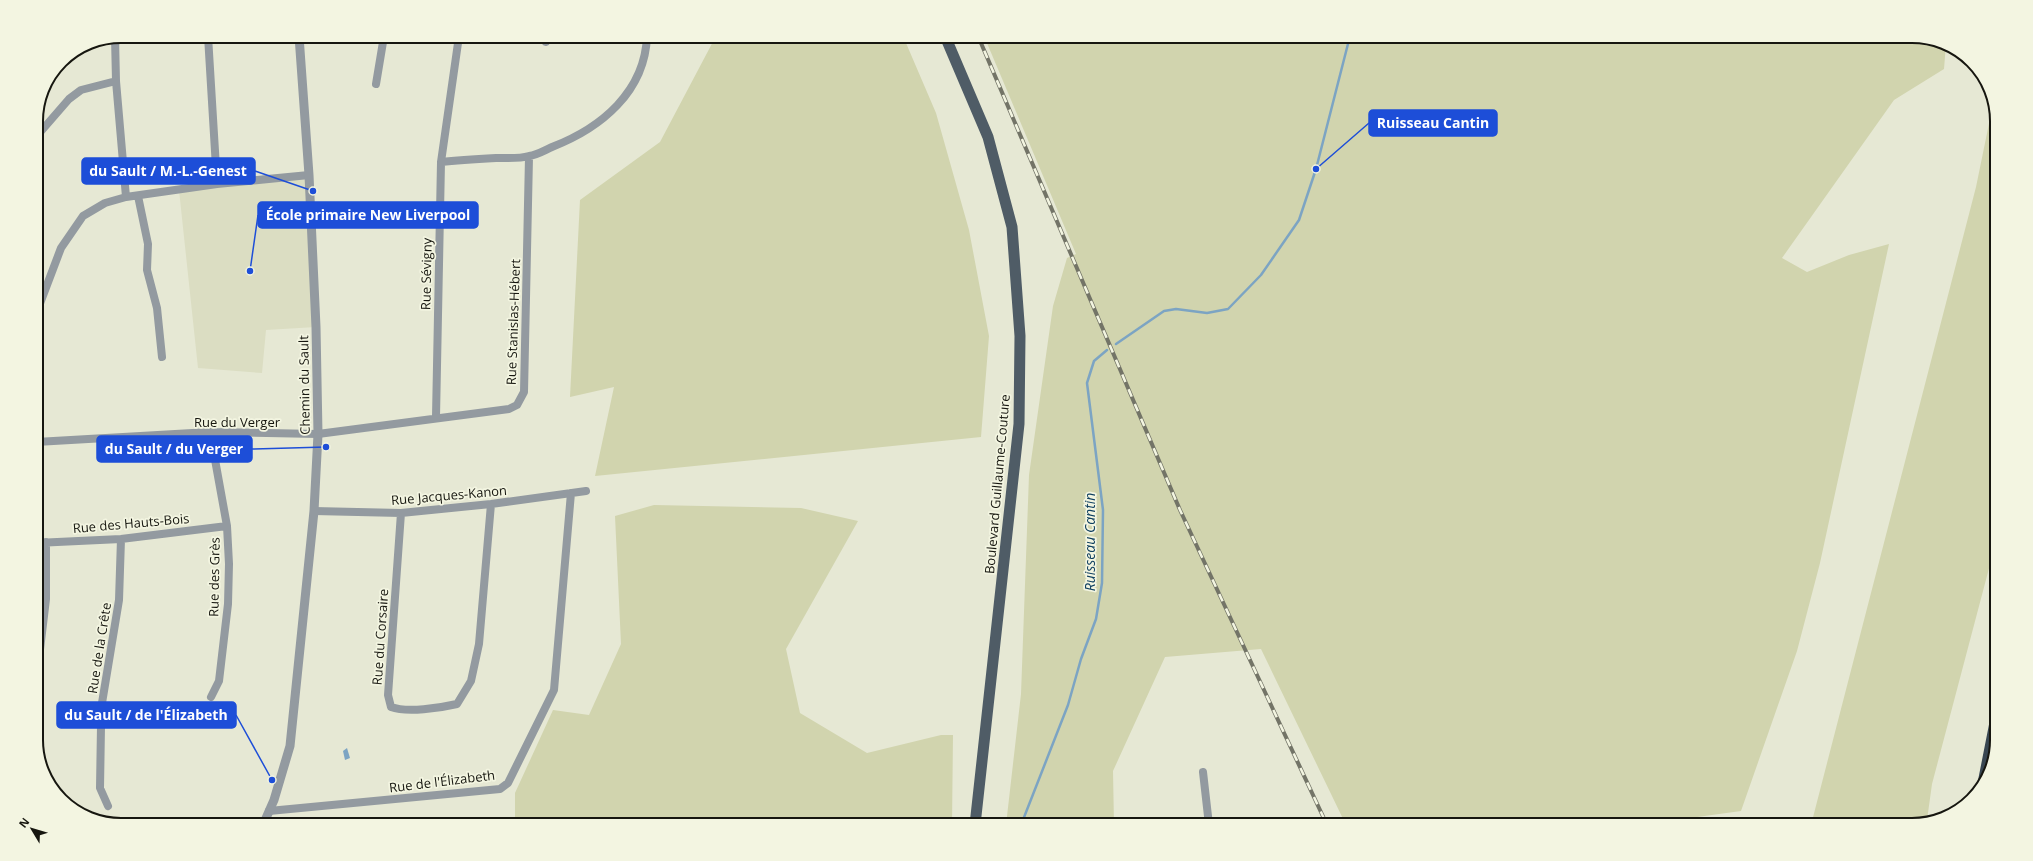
<svg xmlns="http://www.w3.org/2000/svg" width="2033" height="861" font-family="'Open Sans',sans-serif">
  <rect width="100%" height="100%" fill="#e6e8d4"/>
  <!-- built -->
  <path fill="#dbddc2" d="M309,175L316,327L266,330L262,373L198,368L179,190Z"/>
  <!-- green -->
  <path fill="#d1d4ae" d="M716,36H903L936,113L969,230L989,336L981,437L595,476L614,387L570,397L580,200L660,142Z
    M984,36H1912L1946,44L1944,69L1894,100L1782,258L1807,272L1849,255L1889,244L1820,563L1797,651L1741,811L1639,825H1346L1261,649L1165,657L1113,771L1114,825H1006L1021,694L1029,475L1053,306L1067,258L1076,254Z
    M1993,104L1997,115V538L1932,784L1927,820L1913,825H1811L1976,187Z
    M654,505L801,508L858,521L786,649L800,713L867,753L941,735H953L952,825H513L515,821V793L553,710L589,715L621,644L615,516Z"/>
  <!-- water -->
  <path fill="#7ca4c3" d="M347,748L350,758L345,760L343,751Z"/>
  <g fill="none" stroke-linecap="round" stroke-linejoin="round">
    <!-- stream -->
    <path stroke="#7ca4c3" stroke-width="2.5" d="M1116,344L1164,311L1176,309L1207,313L1228,309L1261,275L1299,220L1316,169L1350,36
      M1021,825L1068,705L1081,659L1096,619L1102,583L1103,510L1087,383L1094,361L1107,350"/>
    <!-- minor -->
    <path stroke="#939aa0" stroke-width="8" d="M208,36L217,184
      M115,37L116,81L126,197
      M546,42L548,36
      M376,84L384,36
      M36,137L69,99L81,90L116,81
      M441,162C459,160 477,159 496,158C506,158 519,159 529,156C537,155 545,150 552,147C601,128 645,92 647,36
      M138,196L148,244L147,270L157,308L162,357
      M36,314L61,248L83,216L105,203L126,197L217,184L309,175
      M436,417L441,162L459,36
      M210,432L227,526L229,564L228,604L219,681L211,697
      M36,442L210,432L318,434L509,409L517,405L524,392L529,157
      M314,511L401,513L491,504L586,491
      M401,513L388,695L391,707C407,713 440,708 457,704L471,681L479,644L491,504
      M36,543L121,539L227,526
      M36,600L46,599
      M36,683L46,599V542
      M1203,772L1209,825
      M108,806L100,788L101,726L102,703L119,600L121,539
      M269,811L500,789L508,783L554,690L571,493"/>
    <!-- tertiary -->
    <path stroke="#939aa0" stroke-width="9" d="M263,825L274,800L290,746L314,511L318,434L316,327L309,175L299,36"/>
    <!-- primary -->
    <path stroke="#4f5c66" stroke-width="11" d="M945,36L988,137L1012,227L1020,336L1019,424L975,825"/>
    <!-- motorway -->
    <path stroke="#384651" stroke-width="12" d="M1984,781L1997,715"/>
    <!-- rail casing -->
    <g stroke="#737467" stroke-width="4">
      <path id="rail" d="M978,36L1180,510L1327,825"/>
    </g>
    <!-- rail -->
    <use href="#rail" stroke="#f3f5e1" stroke-width="2.5" stroke-dasharray="8" stroke-linecap="butt"/>
  </g>
  <g text-anchor="middle" stroke-width="3.5" stroke-linejoin="round" paint-order="stroke">
    <!-- street labels -->
    <g font-size="13" fill="#16160f" stroke="#f3f5e1">
      <text transform="translate(426 274) rotate(-89)" y="5">Rue Sévigny</text>
      <text transform="translate(513 322) rotate(-88)" y="5">Rue Stanislas-Hébert</text>
      <text transform="translate(304 385) rotate(-91)" y="5">Chemin du Sault</text>
      <text x="237" y="427">Rue du Verger</text>
      <text transform="translate(997 484) rotate(-85)" y="5">Boulevard Guillaume-Couture</text>
      <text transform="translate(449 495) rotate(-5)" y="5">Rue Jacques-Kanon</text>
      <text transform="translate(131 523) rotate(-5)" y="5">Rue des Hauts-Bois</text>
      <text transform="translate(214 577) rotate(-89)" y="5">Rue des Grès</text>
      <text transform="translate(380 637) rotate(-86)" y="5">Rue du Corsaire</text>
      <text transform="translate(99 648) rotate(-81)" y="5">Rue de la Crête</text>
      <text transform="translate(442 781) rotate(-7)" y="5">Rue de l'Élizabeth</text>
    </g>
    <!-- water labels -->
    <g font-size="14" font-style="italic" fill="#104060" stroke="#f3f5e1">
      <text transform="translate(1090 542) rotate(-90)" y="5">Ruisseau Cantin</text>
    </g>
  </g>
  <!-- crop -->
  <path d="M0 0H2033V861H0ZM121 43H1912A78 78 0 0 1 1990 121V740A78 78 0 0 1 1912 818H121A78 78 0 0 1 43 740V121A78 78 0 0 1 121 43Z" fill="#f3f5e1" fill-rule="evenodd"/>
  <path fill="none" stroke="#16160f" stroke-width="2" d="M121 43H1912A78 78 0 0 1 1990 121V740A78 78 0 0 1 1912 818H121A78 78 0 0 1 43 740V121A78 78 0 0 1 121 43Z"/>
  <!-- callouts -->
  <path fill="none" stroke="#1d4ed8" stroke-width="1.5" d="M1316 169L1369 123M313 191L255 171M250 271L258 215M326 447L252 449M272 780L236 715"/>
  <g fill="#1d4ed8" stroke="#f3f5e1" stroke-width="1.5">
    <circle cx="1316" cy="169" r="4"/>
    <circle cx="313" cy="191" r="4"/>
    <circle cx="250" cy="271" r="4"/>
    <circle cx="326" cy="447" r="4"/>
    <circle cx="272" cy="780" r="4"/>
  </g>
  <g fill="#1d4ed8" stroke="#1d4ed8" stroke-width="1.5">
    <rect x="1369" y="110" width="128" height="26" rx="4"/>
    <rect x="82" y="158" width="173" height="26" rx="4"/>
    <rect x="258" y="202" width="220" height="26" rx="4"/>
    <rect x="97" y="436" width="155" height="26" rx="4"/>
    <rect x="57" y="702" width="179" height="26" rx="4"/>
  </g>
  <g font-size="14" text-anchor="middle" font-weight="bold" fill="#fff">
    <text x="1433" y="128">Ruisseau Cantin</text>
    <text x="168" y="176">du Sault / M.-L.-Genest</text>
    <text x="368" y="220">École primaire New Liverpool</text>
    <text x="174" y="454">du Sault / du Verger</text>
    <text x="146" y="720">du Sault / de l'Élizabeth</text>
  </g>
  <!-- north arrow -->
  <g transform="translate(32 829) rotate(308)" stroke="#f3f5e1" stroke-width="3" paint-order="stroke">
  <path d="M0-3L7 15L0 10L-7 15Z" fill="#16160f"/>
  <text y="-6" font-size="11" font-weight="bold" text-anchor="middle" fill="#16160f">N</text>
  </g>
</svg>
